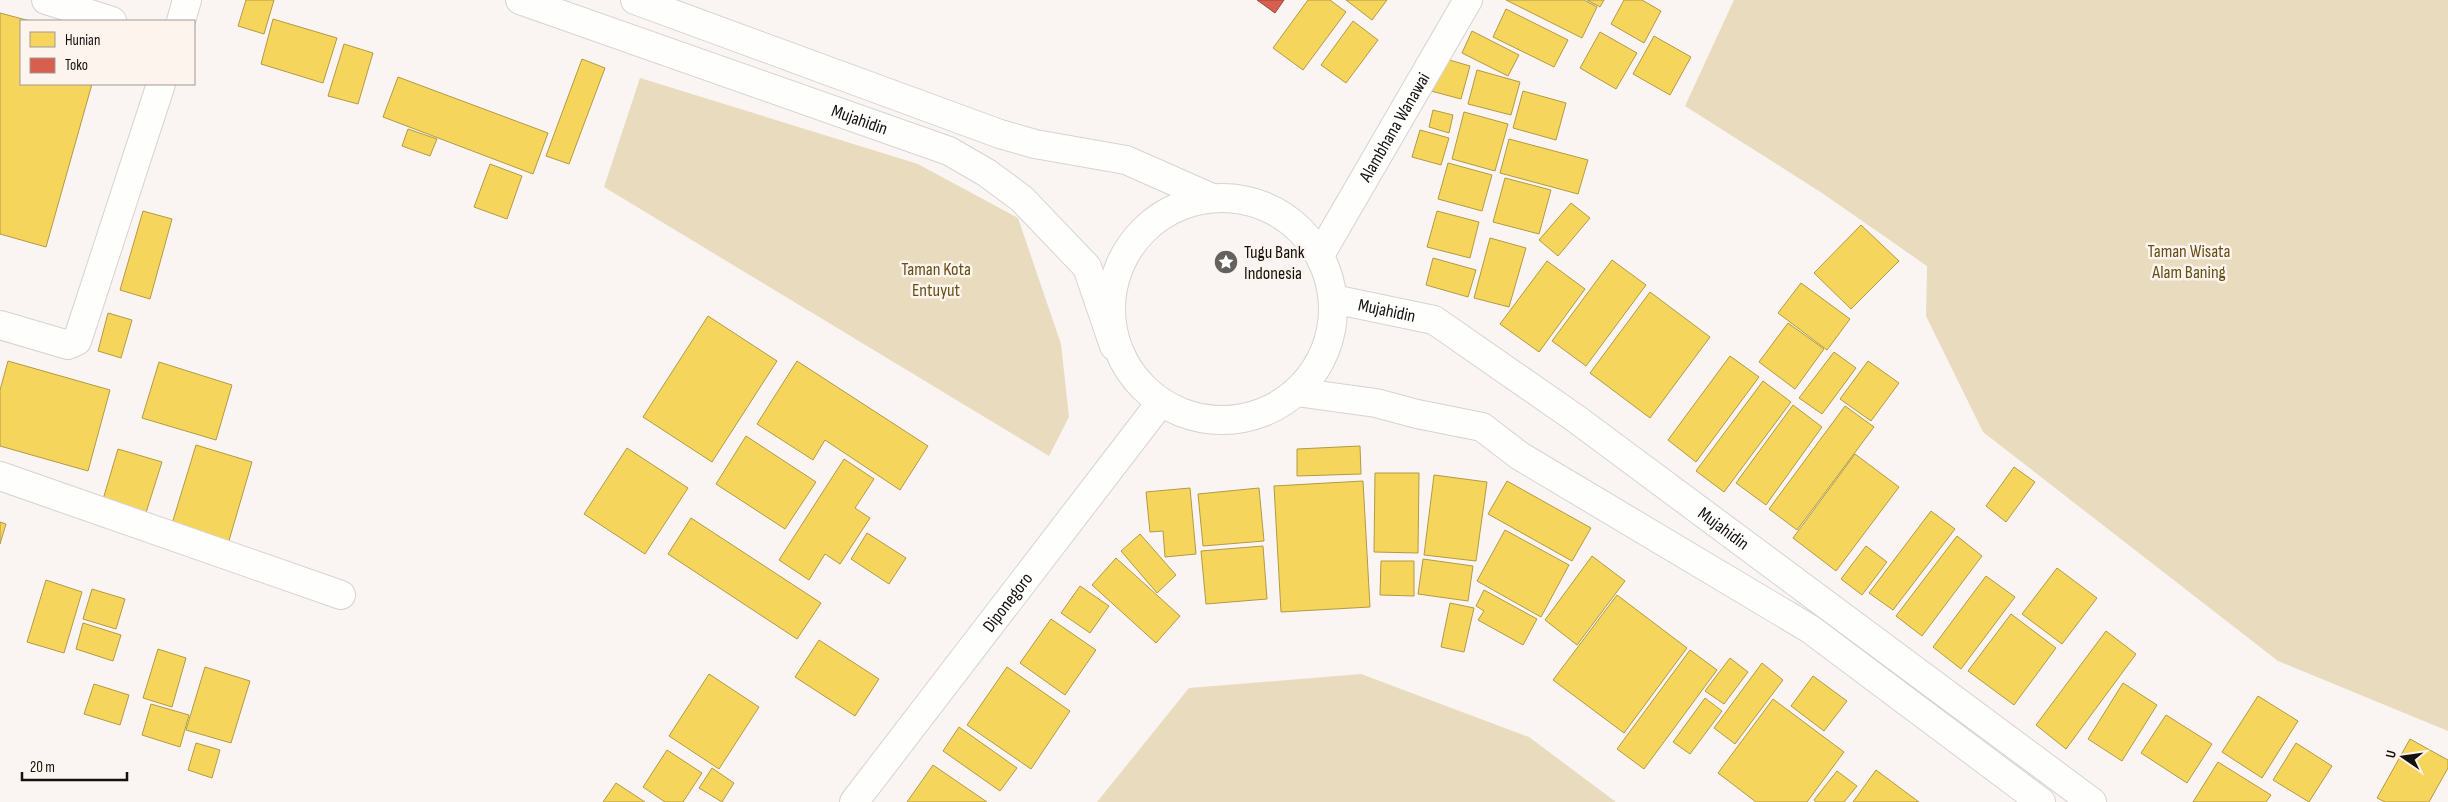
<svg xmlns="http://www.w3.org/2000/svg" width="2448" height="802" font-family="'Sofia Sans Condensed',sans-serif">
  <rect width="100%" height="100%" fill="#faf5f2"/>
  <!-- green -->
  <path fill="#e8dbbe" d="M1734,0H2448V731L2278,661L1983,432L1926,316L1927,266L1822,193L1685,106Z
    M640,78L918,164L1018,218L1061,344L1069,417L1049,456L604,187Z
    M1361,674L1529,737L1616,802H1097L1189,688Z"/>
  <!-- homes -->
  <path fill="#f6d55c" stroke="#b29a45" d="M246,0H274L264,34L238,26Z
    M1308,0H1330L1346,12L1303,70L1273,48Z
    M1346,0H1387L1372,20Z
    M1506,0H1584L1597,7L1582,38Z
    M1587,0H1604L1600,7Z
    M1624,0H1642L1661,11L1644,43L1611,24Z
    M1506,9L1568,40L1554,67L1493,37Z
    M0,13L30,21H21V84H92L46,247L0,234Z
    M273,19L337,38L323,83L261,64Z
    M1353,21L1378,40L1346,83L1321,65Z
    M1472,31L1519,55L1508,76L1462,53Z
    M1600,32L1637,53L1616,89L1580,68Z
    M1654,36L1691,57L1670,95L1633,74Z
    M344,44L373,53L358,104L328,96Z
    M1439,57L1470,66L1461,99L1431,91Z
    M582,59L605,68L569,164L546,156Z
    M1477,70L1520,82L1511,115L1468,104Z
    M398,77L548,133L533,174L383,117Z
    M1523,91L1566,103L1556,140L1513,128Z
    M1433,110L1453,115L1449,133L1429,127Z
    M1464,112L1508,124L1495,171L1452,159Z
    M408,129L437,139L430,156L402,146Z
    M1420,130L1449,138L1441,165L1412,157Z
    M1509,139L1588,160L1578,194L1500,173Z
    M1448,163L1492,175L1482,211L1438,199Z
    M490,164L522,176L507,219L474,207Z
    M1505,178L1551,190L1539,234L1493,222Z
    M1571,203L1590,218L1558,256L1539,240Z
    M143,211L172,219L150,299L120,290Z
    M1437,211L1479,222L1470,258L1427,247Z
    M1861,225L1899,261L1851,309L1814,273Z
    M1490,238L1526,248L1509,307L1474,298Z
    M1433,258L1476,270L1468,297L1426,285Z
    M1612,260L1646,285L1586,366L1552,341Z
    M1547,261L1585,289L1539,352L1500,324Z
    M1801,283L1850,319L1827,350L1778,313Z
    M1650,292L1710,337L1650,418L1590,373Z
    M108,313L132,320L121,358L98,351Z
    M708,316L777,361L712,462L643,417Z
    M1788,323L1824,349L1795,389L1759,362Z
    M1834,352L1856,368L1822,414L1799,398Z
    M1730,356L1759,377L1696,462L1668,440Z
    M8,361L110,390L88,471L0,446V390Z
    M797,361L928,446L900,490L825,440L813,460L757,424Z
    M1868,361L1899,383L1871,421L1840,399Z
    M159,362L232,385L216,440L142,418Z
    M1763,381L1791,402L1724,492L1696,471Z
    M1793,405L1822,427L1766,505L1736,483Z
    M1845,406L1874,427L1797,530L1769,509Z
    M746,436L816,482L785,529L716,484Z
    M196,445L252,462L228,544L171,527Z
    M1360,446L1361,474L1297,476V449Z
    M627,448L688,488L645,554L584,514Z
    M118,449L162,462L144,519L101,506Z
    M1855,454L1899,487L1836,571L1793,538Z
    M844,459L874,479L855,508L870,518L840,564L825,554L809,580L779,560Z
    M2014,467L2035,482L2006,522L1986,506Z
    M1375,473H1419L1418,553L1374,552Z
    M1434,475L1487,482L1476,561L1424,555Z
    M1363,481L1370,607L1281,612L1274,486Z
    M1507,481L1591,528L1572,561L1488,514Z
    M1190,488L1196,554L1165,557L1163,531L1150,532L1146,492Z
    M1259,488L1264,541L1203,546L1198,494Z
    M1931,511L1955,529L1893,610L1869,593Z
    M691,518L821,603L797,639L668,554Z
    M0,522L6,524L0,544Z
    M1505,530L1569,565L1541,617L1477,581Z
    M867,533L906,558L889,584L851,559Z
    M1140,534L1176,575L1157,593L1121,551Z
    M1957,536L1982,556L1922,636L1896,616Z
    M1263,546L1267,599L1206,604L1201,551Z
    M1866,546L1887,562L1862,595L1841,579Z
    M1592,556L1625,581L1577,645L1545,620Z
    M1116,558L1180,616L1156,643L1092,585Z
    M1423,559L1473,566L1468,601L1418,594Z
    M1381,561H1414V596L1380,595Z
    M2057,568L2097,598L2062,644L2022,614Z
    M1986,576L2015,597L1961,669L1933,647Z
    M46,580L82,592L64,653L27,642Z
    M1080,586L1109,606L1090,633L1061,613Z
    M92,589L125,599L116,629L83,619Z
    M1484,590L1537,619L1523,645L1478,620L1484,611L1476,606Z
    M1617,595L1687,648L1624,733L1553,680Z
    M1450,603L1474,608L1464,652L1441,647Z
    M2011,614L2056,648L2014,705L1968,671Z
    M1051,619L1096,650L1065,695L1020,663Z
    M83,623L121,635L113,661L76,649Z
    M2106,631L2136,654L2066,749L2036,725Z
    M819,640L879,679L855,716L795,677Z
    M158,649L186,658L172,707L143,698Z
    M1690,650L1717,670L1644,769L1617,749Z
    M1730,658L1748,672L1724,704L1705,691Z
    M1762,663L1783,680L1735,744L1714,728Z
    M205,667L250,681L231,743L186,730Z
    M1007,667L1070,711L1031,769L967,725Z
    M709,674L759,707L719,769L669,736Z
    M1813,676L1847,701L1824,731L1791,706Z
    M2123,683L2157,705L2122,761L2088,739Z
    M94,684L129,695L120,725L84,714Z
    M2258,696L2298,721L2262,778L2222,752Z
    M1705,698L1722,711L1690,754L1673,742Z
    M1773,699L1844,752L1807,802H1756L1718,773Z
    M151,704L189,715L180,747L142,735Z
    M2166,715L2212,744L2187,783L2141,753Z
    M959,727L1017,768L1000,791L943,751Z
    M2410,739L2448,760V768L2429,802H2385L2377,798Z
    M196,743L220,750L212,778L188,770Z
    M2296,743L2332,766L2309,802L2273,780Z
    M667,750L702,773L683,802H665L643,787Z
    M2218,762L2271,795L2266,802H2193Z
    M933,765L987,802H907Z
    M712,768L734,783L722,802L699,788Z
    M1876,770L1919,802H1853Z
    M1837,771L1857,786L1844,802H1816L1814,800Z
    M616,783L645,802H603Z"/>
  <!-- shops -->
  <path fill="#d6604d" stroke="#9c483a" d="M1257,0H1284L1275,13Z"/>
  <g fill="none" stroke-linecap="round" stroke-linejoin="round">
    <!-- minor casing -->
    <g stroke="#d7d3d1" stroke-width="30">
      <g id="minor">
        <path d="M46,0L112,21"/>
        <path d="M181,21L187,0"/>
        <path id="s1" d="M1320,255L1468,0"/>
        <path d="M0,325L68,345L77,341L161,84"/>
        <path d="M0,476L341,595"/>
        <path id="s2" d="M854,802L1161,402"/>
      </g>
    </g>
    <!-- major casing -->
    <g stroke="#d7d3d1" stroke-width="30">
      <g id="major">
        <path id="s3" d="M520,0L949,151L987,173L1022,199L1087,267L1114,346"/>
        <path d="M635,0L1000,134L1035,144L1126,160L1212,198"/>
        <circle cx="1222" cy="309" r="111"/>
        <path id="s4" d="M1333,299L1434,320L1575,418L2092,802"/>
        <path d="M1296,392L1376,403L1417,414L1482,427L1520,456L1810,629L2041,802"/>
      </g>
    </g>
    <!-- minor -->
    <use href="#minor" stroke="#fefefd" stroke-width="28"/>
    <!-- major -->
    <use href="#major" stroke="#fefefd" stroke-width="28"/>
  </g>
  <!-- icons -->
  <defs>
    <g id="sight-disc" transform="scale(1.25)"><circle r="9.5" fill="#64615e" stroke="#fef4ee"/><path d="M0-6L1.8-2.2L6-1.7L2.9 1.2L3.7 5.4L0 3.3L-3.7 5.4L-2.9 1.2L-6-1.7L-1.8-2.2Z" fill="#fff"/></g>
  </defs>
  <g fill-rule="evenodd">
    <use href="#sight-disc" x="1226" y="262"/>
  </g>
  <g text-anchor="middle" stroke-width="5" stroke-linejoin="round" paint-order="stroke">
    <!-- street labels -->
    <g font-size="18" fill="#14110f" stroke="#fef4ee">
      <text dy="6" stroke="none"><textPath href="#s3" startOffset="360">Mujahidin</textPath></text>
      <text dy="6" stroke="none"><textPath href="#s1" startOffset="148">Alambhana Wanawai</textPath></text>
      <text dy="6" stroke="none"><textPath href="#s4" startOffset="55">Mujahidin</textPath></text>
      <text dy="6" stroke="none"><textPath href="#s4" startOffset="460">Mujahidin</textPath></text>
      <text dy="6" stroke="none"><textPath href="#s2" startOffset="252">Diponegoro</textPath></text>
    </g>
    <!-- park labels -->
    <g font-size="18" fill="#645119" stroke="#fef4ee">
      <text x="2189" y="257">Taman Wisata<tspan x="2189" dy="21">Alam Baning</tspan></text>
      <text x="936" y="275">Taman Kota<tspan x="936" dy="21">Entuyut</tspan></text>
    </g>
    <!-- poi labels -->
    <g font-size="18" fill="#14110f" stroke="#fef4ee" text-anchor="start">
      <text x="1244" y="258">Tugu Bank<tspan x="1244" dy="21">Indonesia</tspan></text>
    </g>
  </g>
  <!-- legend -->
  <rect x="20" y="20" width="175" height="65" fill="#fef4ee" stroke="#a09995"/>
  <rect x="30" y="32" width="25" height="15" fill="#f6d55c" stroke="#a09995"/>
  <text x="65" y="45" font-size="15" fill="#14110f">Hunian</text>
  <rect x="30" y="58" width="25" height="15" fill="#d6604d" stroke="#a09995"/>
  <text x="65" y="70" font-size="15" fill="#14110f">Toko</text>
  <!-- north arrow -->
  <g transform="translate(2403 757) rotate(283)" stroke="#fef4ee" stroke-width="4" paint-order="stroke">
  <path d="M0-4L9 19L0 12L-9 19Z" fill="#14110f"/>
  <text y="-8" font-size="14" font-weight="bold" text-anchor="middle" fill="#14110f">U</text>
  </g>
  <!-- scale -->
  <path d="M22 772v8h105v-8" fill="none" stroke="#14110f" stroke-width="2.5"/>
  <text x="30" y="772" font-size="15" fill="#14110f" stroke="#fef4ee" stroke-width="4" paint-order="stroke">20 m</text>
</svg>
